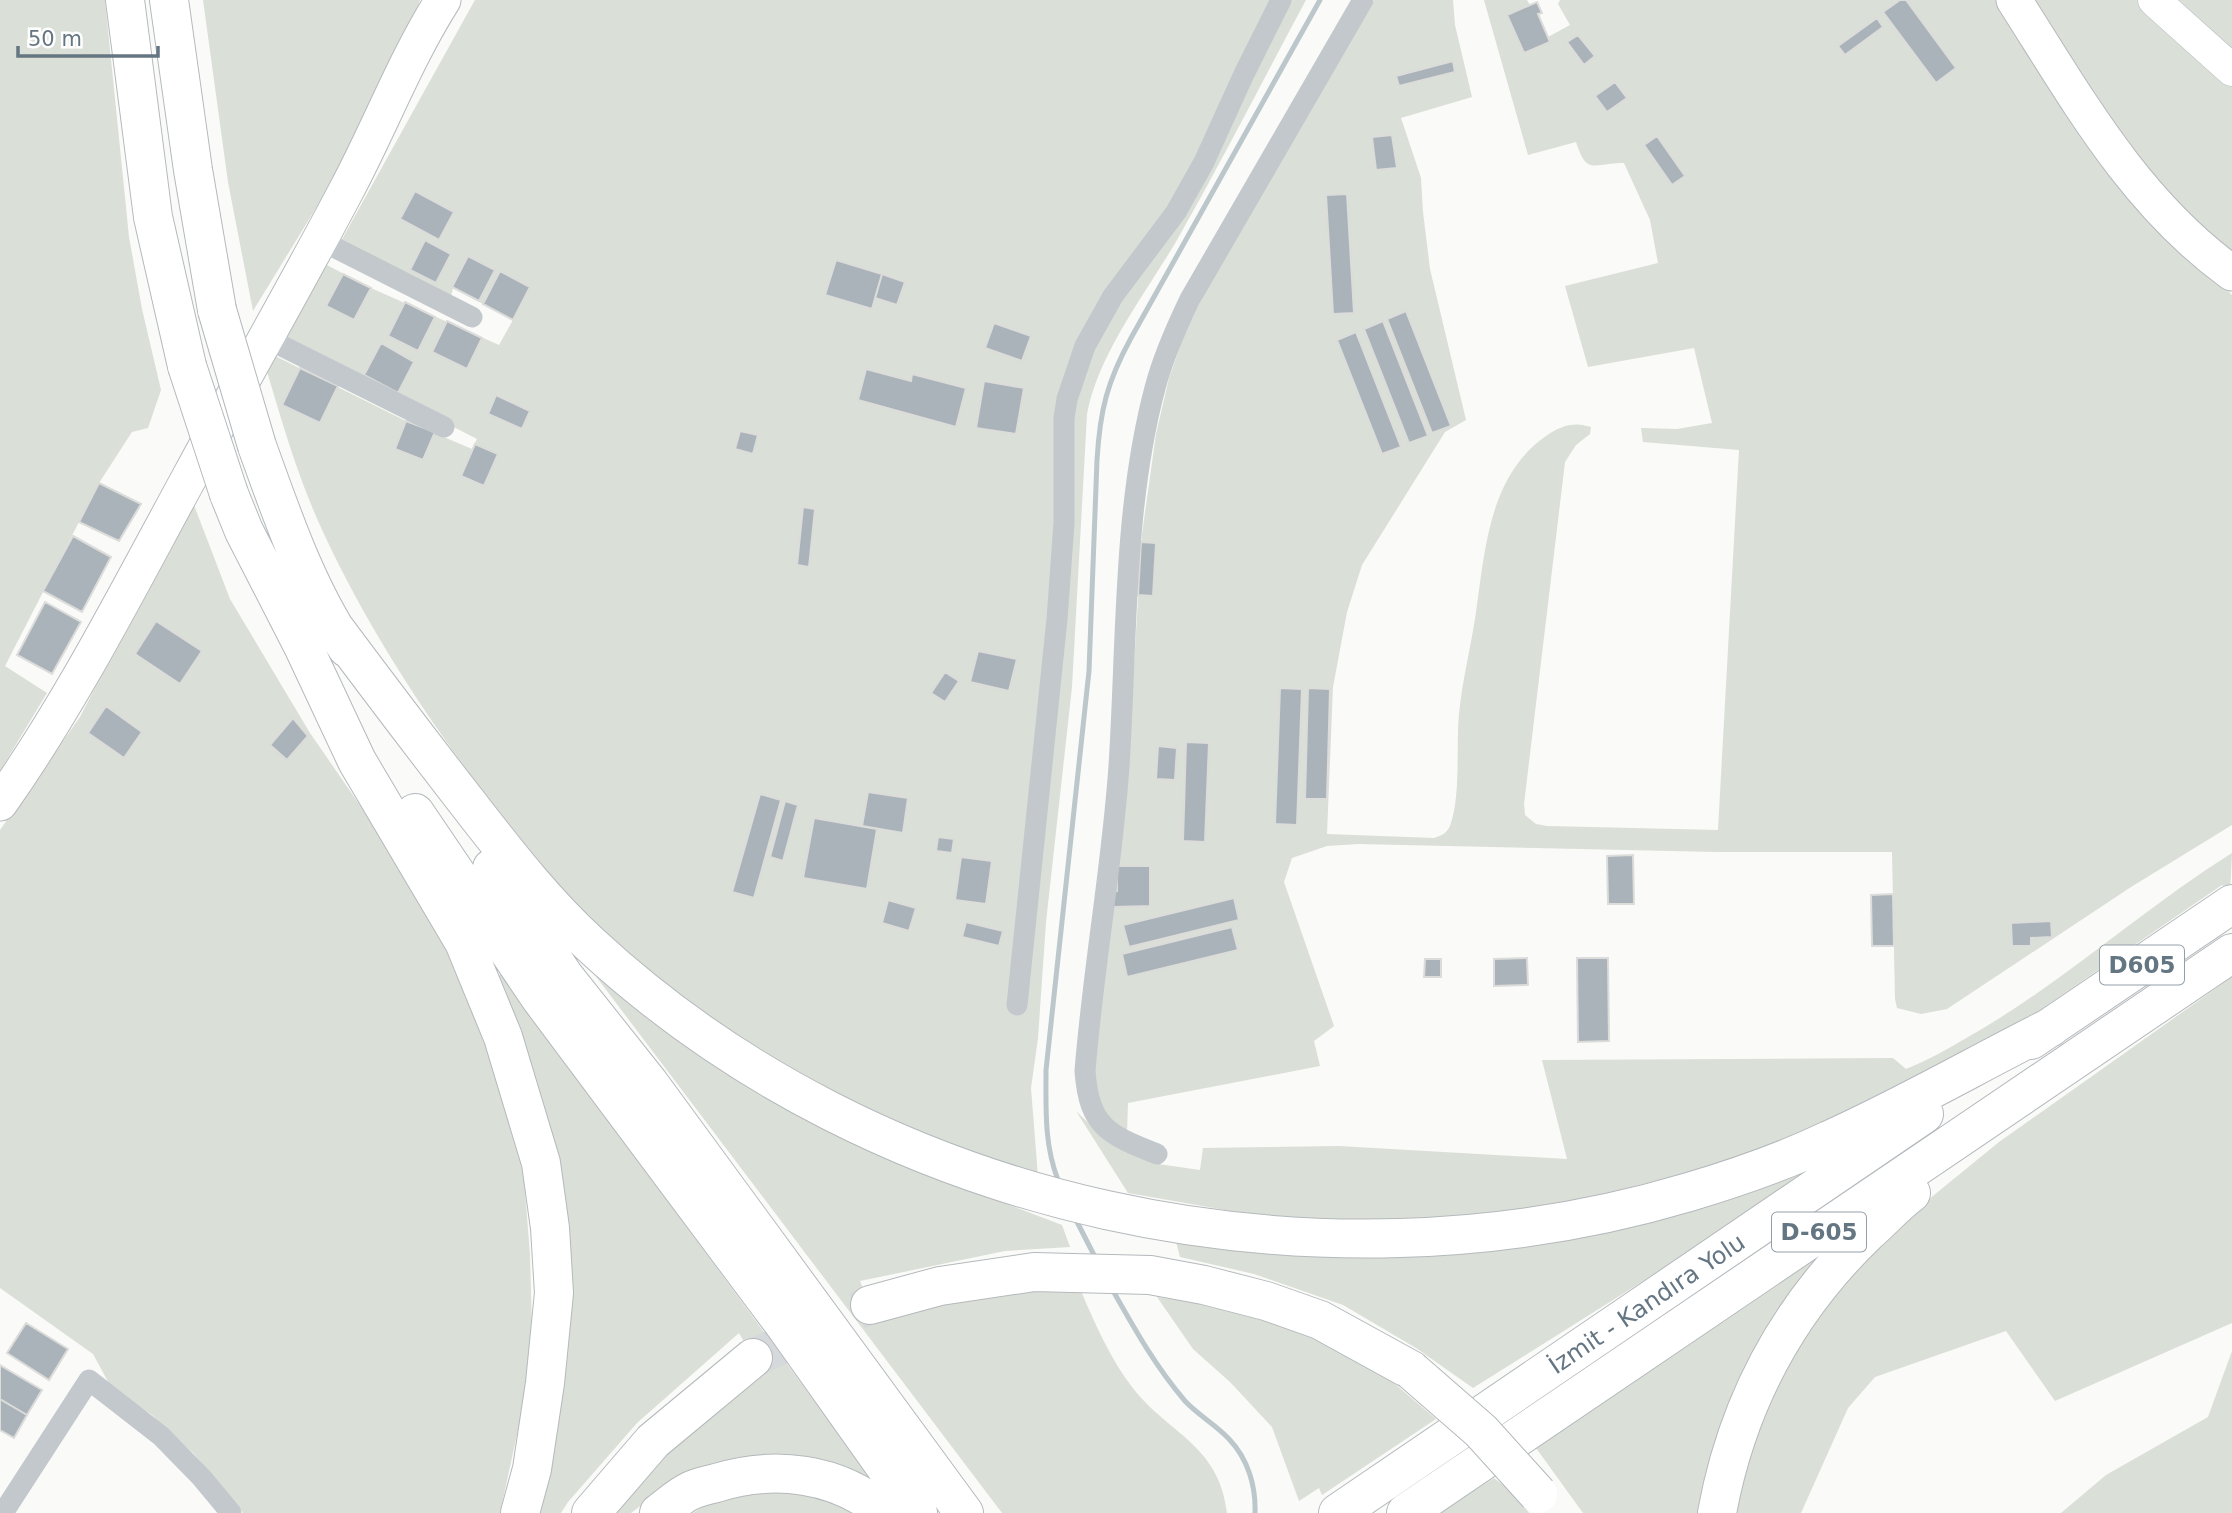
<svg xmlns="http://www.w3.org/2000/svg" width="2232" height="1513" font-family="'DejaVu Sans',sans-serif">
  <rect width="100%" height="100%" fill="#fafaf8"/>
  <!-- green -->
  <path fill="#dadfd7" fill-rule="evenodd" d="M0,0H105L129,237L142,309L161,390L148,428L132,432L99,483L5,666L47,693L0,771Z
    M203,0H420L415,17L363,131L253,311L228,182Z
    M475,0H1306C1263,80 1222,161 1177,240C1146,293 1098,354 1087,414L1072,687L1046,922L1038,1038L1031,1088L1038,1177C893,1125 742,1056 624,955C581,918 546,871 511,827C439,737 373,639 324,534C298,479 281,419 264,361L269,353L406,421L472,449L477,439L279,337L321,262L371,288L499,345L513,320L453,288L451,296L341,241Z
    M1374,0H1453L1455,25L1472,97L1401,118L1421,178L1423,212L1430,269L1466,420L1445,432L1362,565L1347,612L1333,687L1327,834L1434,838C1442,835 1446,834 1450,826C1461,796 1456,747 1459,714C1462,682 1470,650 1475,619C1485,554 1487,477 1546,436C1560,426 1574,421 1591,427L1590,434L1576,445L1565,462L1524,804L1525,815L1536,824L1547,826L1718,830L1739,450L1643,442L1641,428L1677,429L1712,423L1694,348L1588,367L1565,286L1658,263L1650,220L1624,163C1593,163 1587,176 1576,142L1528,155L1484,0H1527L1530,5L1508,15L1525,53L1550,42L1548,37L1570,25L1558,4L1560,0H2003L2176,240L2232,295V825L2131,887L1947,1009L1921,1014L1897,1008L1895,999L1892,852H1716L1359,844L1327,846L1292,858L1284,882L1334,1026L1314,1041L1320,1066L1128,1103L1127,1134L1110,1123L1101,1107L1092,1065L1125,813L1142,534L1156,434L1169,378L1183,338L1206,290ZM1578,35L1595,56L1584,65L1567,43Z
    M2026,0H2137L2232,86V263L2149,180Z
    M2172,0H2232V54Z
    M192,500L230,599L310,733L415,885L462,984L502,1083L514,1127L524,1179L530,1255L532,1330L526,1393L500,1513H243L194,1454L152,1415L111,1387L93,1354L0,1288V830L80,717Z
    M2232,853L2230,893L2222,885L2009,1031L1874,1106L1729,1162L1557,1206L1419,1220L1271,1218L1128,1193L1076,1111L1107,1141L1158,1164L1200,1170L1203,1148L1339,1146L1567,1159L1542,1060L1893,1058L1906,1069C1928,1060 1948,1049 1968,1037C2062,984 2141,910 2232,853Z
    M582,958L981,1194L1062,1225L1070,1247L1005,1251L860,1281L875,1318L995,1290L1081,1291C1095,1324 1110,1358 1132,1387C1168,1434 1219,1444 1227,1513H1002Z
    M501,974L879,1489L665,1487L631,1513H607L753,1358L739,1333L637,1423L568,1502L561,1513H534L562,1369L493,977Z
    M2232,977V1323L2055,1401L2006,1331L1875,1377L1848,1408L1801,1513H1733L1741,1469L1783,1366L1830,1299L1901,1222L1999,1142Z
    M1843,1149L1675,1261L1473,1388L1416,1348L1343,1305L1254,1274L1180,1257L1176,1242L1373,1251Z
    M1839,1239L1700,1513H1583L1536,1448Z
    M1157,1297L1225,1307L1271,1320L1333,1347L1388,1378L1436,1419L1322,1495L1319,1488L1299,1501L1272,1427L1230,1382L1193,1349Z
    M2232,1351V1513H2061L2106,1475L2208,1417Z
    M1494,1478L1517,1496L1529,1513H1438Z
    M807,1488L861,1513H693C726,1490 768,1489 807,1488Z"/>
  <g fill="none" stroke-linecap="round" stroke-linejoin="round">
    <!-- stream -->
    <path stroke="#bbc7cb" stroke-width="5" d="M1058,1180C1044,1144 1046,1108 1046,1070L1089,671L1097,460C1100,410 1107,382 1131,338L1320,0
      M1073,1214L1096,1259
      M1112,1289C1134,1328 1155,1366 1185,1401C1198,1415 1216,1425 1229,1439C1248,1459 1256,1486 1255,1513"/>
  </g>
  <!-- building -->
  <path fill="#aab3b9" stroke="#dcdcda" stroke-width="2" d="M1900,0H1906L1956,68L1936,83L1883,12Z
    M1537,2L1542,13L1538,14L1550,42L1524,53L1507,15Z
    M1877,18L1883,27L1845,55L1838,46Z
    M1578,35L1595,56L1584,65L1567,42Z
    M1453,61L1455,72L1399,86L1396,76Z
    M1615,82L1627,98L1607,112L1595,96Z
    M1392,135L1397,168L1376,170L1372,137Z
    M1657,136L1685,176L1672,185L1644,145Z
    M415,191L454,212L439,240L400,219Z
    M1347,194L1354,313L1333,314L1326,195Z
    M425,240L451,254L436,283L410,270Z
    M468,256L495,270L479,301L452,287Z
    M836,260L882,274L872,309L825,295Z
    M500,271L530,287L513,320L483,304Z
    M343,274L371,288L354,320L326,306Z
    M882,274L905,282L897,305L875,298Z
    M405,302L435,317L418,351L388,336Z
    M1406,311L1451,426L1432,433L1387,319Z
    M447,321L482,338L467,369L432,352Z
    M1383,321L1428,436L1409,443L1364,329Z
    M994,323L1031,336L1022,361L985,348Z
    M1356,332L1401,447L1382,454L1337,340Z
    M381,343L414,362L398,393L364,375Z
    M300,368L338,386L320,423L282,405Z
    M866,369L911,381L912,374L966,388L956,427L858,400Z
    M984,381L1024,388L1016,434L976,428Z
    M496,395L530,411L522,429L488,414Z
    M406,421L435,432L423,460L395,449Z
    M740,431L758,435L753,454L735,449Z
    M475,444L498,454L484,486L461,476Z
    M99,483L141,504L119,541L79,522Z
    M803,507L815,509L809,567L797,565Z
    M73,536L111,557L82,612L43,591Z
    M1141,542L1156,543L1153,596L1138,595Z
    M45,602L81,622L52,674L17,655Z
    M156,621L202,651L180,684L135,654Z
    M978,651L1017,659L1009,691L970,682Z
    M945,672L959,681L945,702L931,693Z
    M1280,688L1302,689L1297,825L1275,824Z
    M1308,688L1330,689L1327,799H1305Z
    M106,706L142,732L124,758L88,733Z
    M293,718L308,736L287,760L270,745Z
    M1186,742L1209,743L1205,842L1183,841Z
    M1158,746L1177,748L1175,780L1156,779Z
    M868,792L908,798L903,833L862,826Z
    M760,794L781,800L754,898L732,892Z
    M785,801L798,805L783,861L770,857Z
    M814,818L877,829L867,889L803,878Z
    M938,837L954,839L952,853L936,851Z
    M1633,855L1634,904H1608L1607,856Z
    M961,857L992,861L986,904L955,900Z
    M1117,866H1150V906L1113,907V891H1117Z
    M1893,894L1894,946H1872L1871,895Z
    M1234,898L1239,920L1129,947L1123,925Z
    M888,900L916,908L909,931L882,923Z
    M2051,921L2052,937L2031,938V946H2012L2011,923Z
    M966,922L1003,931L999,946L962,937Z
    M1232,927L1238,950L1127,977L1122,954Z
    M1527,958L1528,985L1494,986V959Z
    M1577,958H1608L1609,1041L1578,1042Z
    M1425,959H1441V977H1424Z
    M26,1323L68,1349L49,1380L7,1353Z
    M0,1365L42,1390L27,1415L0,1399Z
    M0,1399L27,1415L14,1438L0,1430Z"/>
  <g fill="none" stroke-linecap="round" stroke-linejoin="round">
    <!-- highway-tunnel -->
    <path stroke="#d5d9db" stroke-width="38" stroke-dasharray="38 19" stroke-linecap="butt" d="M753,1358L870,1305"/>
    <!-- secondary casing -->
    <g stroke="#b3babf" stroke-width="33">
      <path id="secondary" d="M2154,0L2232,70"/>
    </g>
    <!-- primary casing -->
    <g stroke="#b5babe" stroke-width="37">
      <path id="primary" d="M2014,0C2078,100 2134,202 2232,273
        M0,803C72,701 129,588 189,478C241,381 296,286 347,189C380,127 405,60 443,0"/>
    </g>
    <!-- highway casing -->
    <g stroke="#b4b9bd" stroke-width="40">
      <path id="highway" d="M125,0L153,217L187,366
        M169,0L193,170L217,310
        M257,446C282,515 306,587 347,648
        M229,494L244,531L303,646L357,761L464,942L503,1037L541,1163L550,1228L554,1293L545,1383L532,1469L520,1513
        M333,626C377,685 421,743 466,801C505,851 543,901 590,944C878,1211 1314,1304 1689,1192C1736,1178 1785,1161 1829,1140C1905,1106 1977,1064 2051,1027
        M415,813L541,999L786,1327L918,1513
        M492,868L564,976L649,1083L964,1513
        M2031,1040L2232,904
        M870,1305L940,1286L1034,1272L1150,1275L1204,1285L1266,1301L1320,1320L1411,1370
        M591,1513L653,1441L753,1358
        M659,1513C669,1506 679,1496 690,1491C698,1487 708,1485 716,1483C774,1465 838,1472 885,1513
        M1338,1513L1924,1114
        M1406,1513L2232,953
        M1717,1513C1737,1404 1787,1310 1867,1233C1882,1220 1895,1205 1911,1193"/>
    </g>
    <!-- street -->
    <path stroke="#c3c8cc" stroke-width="21" d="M320,240L472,317
      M264,337L444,427
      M1017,1005L1057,619L1064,523V418L1067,399L1085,346L1113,296L1176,212L1204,162L1244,74L1281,0
      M1157,1154C1109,1135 1089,1127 1085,1071C1093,969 1112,868 1119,766C1127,642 1123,508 1155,388C1163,357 1176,328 1190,299L1363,0
      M3,1513L89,1380L161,1436L202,1478L231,1513"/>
    <!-- secondary -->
    <use href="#secondary" stroke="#fff" stroke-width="32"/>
    <!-- primary -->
    <use href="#primary" stroke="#fff" stroke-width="35"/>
    <!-- highway -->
    <use href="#highway" stroke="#fff" stroke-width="38"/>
    <!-- highway-bridge casing -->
    <g stroke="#b4b9bd" stroke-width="40" stroke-linecap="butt">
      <path id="highway-bridge" d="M217,310L257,446
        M187,366L229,494
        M1411,1370L1481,1431L1538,1494"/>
    </g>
    <!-- highway-bridge -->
    <use href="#highway-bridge" stroke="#fff" stroke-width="38"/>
  </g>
  <g text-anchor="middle" stroke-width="7" stroke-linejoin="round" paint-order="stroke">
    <!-- shield labels -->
    <g fill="#fff" stroke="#939fa8" stroke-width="2">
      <rect x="2100" y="945.5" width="84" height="39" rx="5"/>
      <rect x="1772" y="1212.5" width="94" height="39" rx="5"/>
    </g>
    <g font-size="23" font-weight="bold" fill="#657683">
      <text x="2142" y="973">D605</text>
      <text x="1819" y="1240">D-605</text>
    </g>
    <!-- street labels -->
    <g font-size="24" fill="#657683" stroke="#fff">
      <text transform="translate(1647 1304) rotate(-34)" y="8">İzmit - Kandıra Yolu</text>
    </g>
  </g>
  <!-- scale -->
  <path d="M18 46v10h140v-10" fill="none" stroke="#657683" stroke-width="3.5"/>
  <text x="28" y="46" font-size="21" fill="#657683" stroke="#ffffff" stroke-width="5" paint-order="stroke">50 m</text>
</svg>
